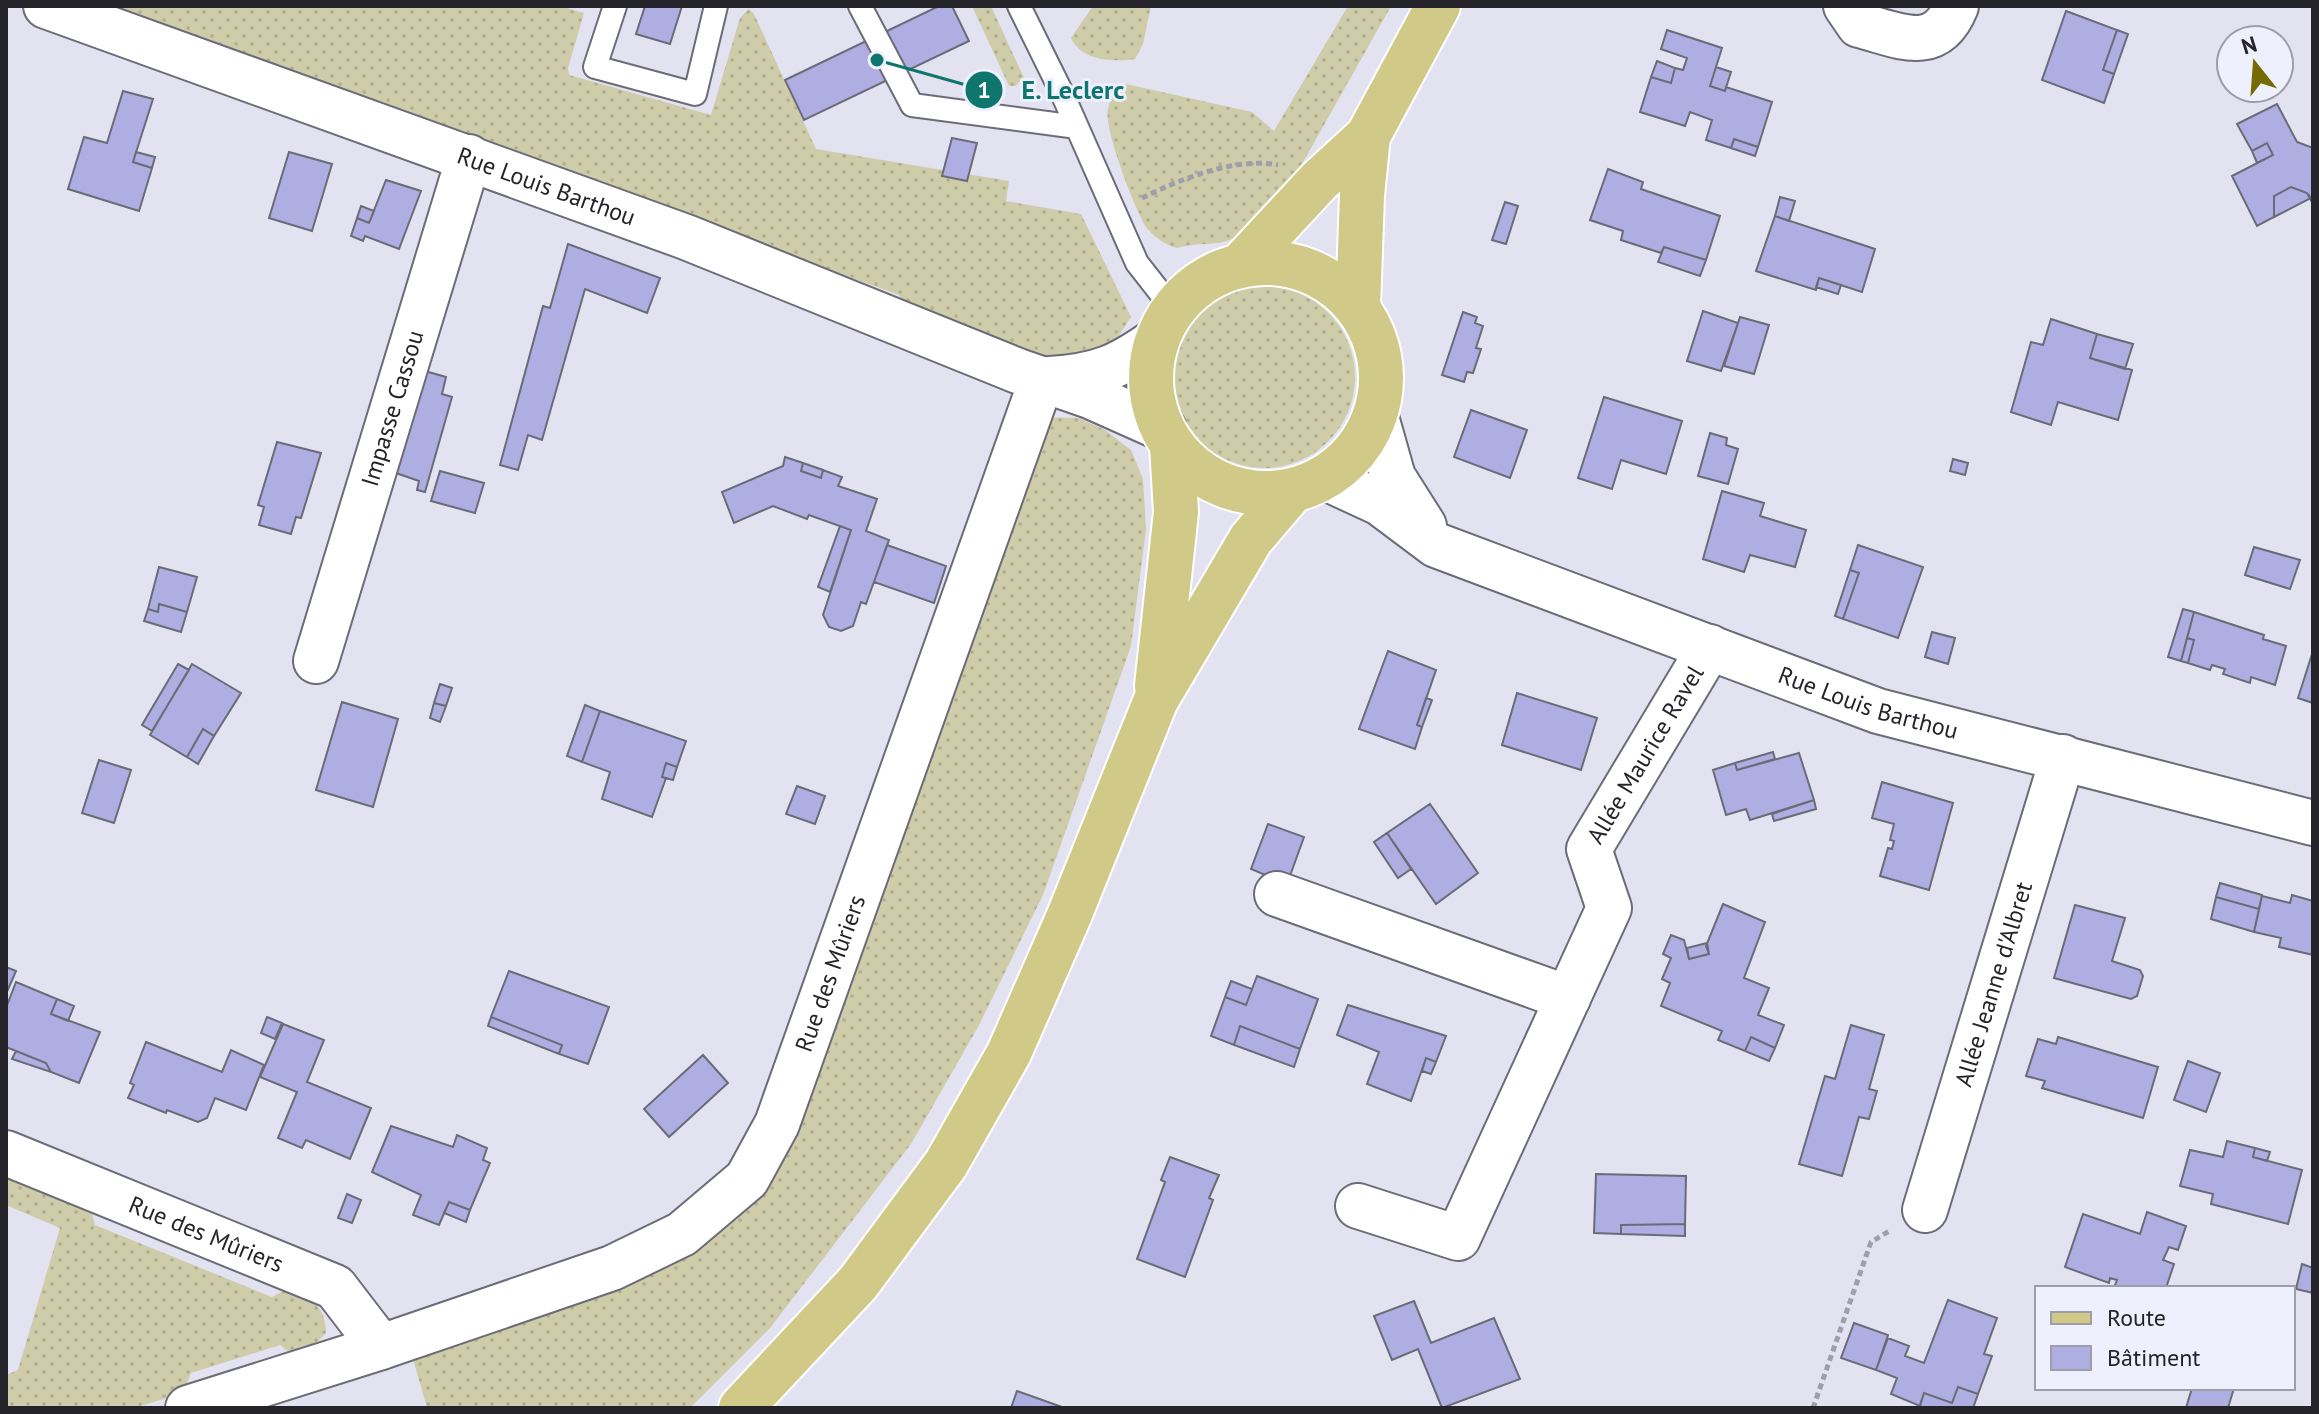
<svg xmlns="http://www.w3.org/2000/svg" width="2319" height="1414" font-family="'PT Sans',sans-serif">
  <defs>
    <pattern id="grass-dots" width="8" height="8" patternUnits="userSpaceOnUse" patternTransform="scale(2)"><rect width="8" height="8" fill="#cfcca9"/><path d="M2 2h.1M6 6h.1" fill="none" stroke="#b1af91" stroke-width="1.8" stroke-linecap="round"/></pattern>
  </defs>
  <rect width="100%" height="100%" fill="#e2e2f1"/>
  <!-- grass -->
  <path fill="url(#grass-dots)" d="M107,6H560L584,13L568,68L569,75L711,115L740,18L749,9L754,14L816,149L1009,181L1006,201L1081,214L1131,317L1118,337L1104,349L1061,362L1036,357L906,307L899,295Z
    M972,6H991L1024,78L1015,86H1009Z
    M1093,6H1151L1143,44L1135,59C1112,62 1082,61 1071,38Z
    M1348,6H1391L1275,212C1258,224 1244,237 1223,242C1207,245 1192,243 1177,248C1166,246 1152,235 1146,227C1135,210 1103,127 1108,109C1110,97 1118,91 1126,84L1252,112L1274,131Z
    M1173 377a91 91 0 1 1 182 0a91 91 0 1 1-182 0Z
    M1042,417L1079,418L1105,430L1131,450L1143,479L1146,529L1131,646L1043,895L978,1027L911,1144L770,1328L690,1408H427L413,1359L744,1205Z
    M6,1174L91,1209L95,1225L272,1297L285,1290C310,1300 325,1302 326,1333L313,1346L295,1357L280,1345L191,1373L183,1393L134,1408H6V1375L18,1370L60,1228L6,1205Z"/>
  <!-- building -->
  <path fill="#afaee3" stroke="#6b6b78" stroke-width="2" d="M645,6H682L670,44L636,34Z
    M939,6H952L969,41L804,120L785,80Z
    M2066,11L2117,30L2103,70L2114,74L2104,103L2042,80Z
    M1667,30L1722,48L1710,86L1725,91L1726,87L1772,102L1758,147L1734,139L1731,148L1706,140L1712,120L1690,112L1685,126L1640,112L1651,77L1671,83L1675,68L1683,70L1687,58L1661,49Z
    M2117,30L2128,34L2114,74L2103,70Z
    M1657,61L1675,68L1671,83L1651,77Z
    M1716,67L1731,72L1725,91L1710,86Z
    M123,91L153,99L133,162L152,168L139,211L68,189L84,137L107,143Z
    M2277,104L2297,142L2313,148V204L2307,193L2291,187L2274,196V217L2257,226L2232,176L2273,155L2267,143L2252,151L2237,124Z
    M952,138L977,143L967,181L942,176Z
    M1734,139L1758,147L1755,156L1731,148Z
    M2267,143L2273,155L2257,163L2252,151Z
    M136,152L155,157L152,168L133,162Z
    M289,152L332,164L312,231L269,218Z
    M1608,169L1643,182L1641,189L1720,216L1706,260L1664,247L1661,253L1621,240L1623,231L1590,220Z
    M386,180L421,191L399,249L365,236L363,241L351,236L357,218L369,223Z
    M2291,187L2307,193L2311,198L2274,217V196Z
    M1780,197L1795,201L1789,221L1775,216Z
    M1505,202L1518,206L1506,244L1492,240Z
    M361,206L374,211L369,223L357,218Z
    M1775,216L1875,249L1862,292L1819,278L1816,290L1756,271Z
    M568,244L660,278L647,313L585,289L542,440L528,435L518,470L500,465L543,306L550,308Z
    M1664,247L1706,260L1700,276L1658,262Z
    M1819,278L1841,285L1838,294L1816,287Z
    M1703,311L1738,323L1721,371L1687,361Z
    M1463,312L1477,317L1475,323L1483,326L1476,348L1481,349L1473,373L1467,372L1464,382L1442,375Z
    M1740,317L1769,325L1754,374L1724,366Z
    M2051,319L2097,334L2090,358L2132,370L2118,420L2058,402L2051,425L2011,412L2031,342L2043,345Z
    M2097,334L2133,344L2125,369L2090,358Z
    M425,371L446,377L442,394L452,397L425,492L417,490L419,481L396,473Z
    M1604,397L1682,421L1666,474L1621,460L1612,489L1578,478Z
    M1471,410L1527,430L1510,478L1454,457Z
    M1710,433L1727,438L1726,445L1738,449L1728,484L1698,476Z
    M277,442L321,453L301,518L296,517L291,534L259,525L264,507L258,505Z
    M785,457L803,463L801,471L821,478L823,470L842,477L838,486L877,499L866,531L889,540L866,604L861,602L853,626L841,631L829,627L823,615L851,530L809,515L807,519L773,506L734,523L722,492L783,466Z
    M1953,459L1968,463L1965,475L1950,471Z
    M803,463L823,470L821,478L801,471Z
    M440,471L484,483L475,513L431,501Z
    M1722,491L1764,503L1760,516L1806,530L1795,567L1750,555L1744,572L1703,559Z
    M840,526L851,530L830,592L818,587Z
    M887,545L946,566L934,603L874,582Z
    M1858,545L1923,567L1898,638L1843,619L1859,573L1850,570Z
    M2254,547L2300,560L2290,589L2245,575Z
    M159,567L197,577L187,612L159,604L158,612L148,609Z
    M1850,570L1859,573L1843,619L1835,616Z
    M159,604L187,612L181,632L144,621L148,609L158,612Z
    M2183,609L2194,612L2181,661L2168,657Z
    M2194,612L2264,635L2263,639L2286,646L2275,685L2251,677L2250,683L2223,674L2225,669L2212,665L2210,670L2188,663L2194,640L2187,638Z
    M1932,632L1955,638L1948,664L1925,657Z
    M2187,638L2194,640L2188,663L2181,661Z
    M1388,651L1436,670L1417,725L1422,727L1415,749L1359,729Z
    M2313,651V703L2298,698Z
    M178,664L189,670L152,731L142,725Z
    M192,664L241,693L214,736L203,729L187,757L150,735Z
    M440,684L452,688L446,706L434,703Z
    M1517,693L1597,718L1581,770L1502,745Z
    M1426,698L1432,700L1422,727L1417,725Z
    M342,702L398,719L373,807L316,790Z
    M434,703L446,706L440,722L430,718Z
    M585,705L600,711L582,762L567,756Z
    M600,711L686,741L677,767L666,763L662,777L666,778L652,817L602,799L610,772L582,762Z
    M203,729L214,736L198,764L187,757Z
    M1773,752L1775,759L1737,770L1735,763Z
    M1799,753L1814,800L1750,820L1746,809L1726,815L1713,770L1735,763L1737,770Z
    M99,760L131,770L114,823L82,813Z
    M666,763L677,767L673,780L662,777Z
    M1882,782L1953,803L1929,890L1880,876L1888,848L1892,849L1894,841L1890,840L1894,824L1872,818Z
    M797,786L825,796L815,824L786,814Z
    M1814,800L1816,809L1774,821L1772,814Z
    M1430,804L1478,873L1436,904L1387,833Z
    M1268,824L1304,837L1287,884L1251,869Z
    M1387,833L1411,869L1398,878L1374,842Z
    M2220,883L2262,895L2259,909L2216,897Z
    M2292,895L2313,901V955L2279,947L2281,938L2254,932L2262,896L2290,903Z
    M2216,897L2259,909L2254,932L2211,919Z
    M1723,904L1765,922L1744,978L1769,988L1758,1015L1784,1025L1775,1048L1751,1037L1745,1051L1718,1040L1722,1031L1661,1006L1670,983L1662,979L1671,958L1663,954L1671,935L1684,940L1689,959L1709,954L1706,946Z
    M2075,905L2125,918L2112,961L2140,970L2143,976L2137,996L2131,999L2054,978Z
    M1707,943L1709,954L1689,959L1687,948Z
    M6,967L16,971L6,994Z
    M509,971L609,1007L588,1064L559,1054L562,1045L491,1017Z
    M1257,976L1318,999L1300,1049L1240,1026L1234,1045L1211,1036L1225,997L1246,1005Z
    M1231,981L1252,989L1246,1005L1225,997Z
    M16,982L57,999L51,1014L100,1032L79,1083L51,1072L46,1063L6,1047V1008Z
    M57,999L74,1006L68,1021L51,1014Z
    M1348,1005L1446,1036L1436,1062L1426,1058L1411,1101L1367,1084L1379,1052L1337,1035Z
    M267,1017L282,1023L275,1039L261,1033Z
    M491,1017L562,1045L559,1054L488,1026Z
    M283,1024L324,1040L307,1082L371,1108L350,1159L306,1140L302,1148L278,1138L297,1092L260,1077Z
    M1851,1025L1884,1035L1869,1089L1877,1091L1869,1119L1859,1117L1842,1176L1799,1164L1825,1076L1835,1079Z
    M1240,1026L1300,1049L1294,1067L1234,1045Z
    M1751,1037L1775,1048L1769,1061L1745,1051Z
    M2058,1037L2158,1067L2143,1118L2042,1088L2045,1081L2026,1076L2038,1039L2056,1044Z
    M146,1042L222,1072L231,1050L264,1065L246,1110L215,1098L207,1118L198,1122L167,1110L166,1113L128,1098L134,1085L130,1083Z
    M16,1051L46,1063L51,1072L12,1059Z
    M703,1055L728,1083L669,1137L644,1109Z
    M1426,1058L1436,1062L1431,1074L1422,1071Z
    M2188,1061L2220,1073L2206,1112L2174,1100Z
    M391,1126L453,1147L457,1135L487,1148L483,1160L490,1163L470,1210L449,1202L439,1225L413,1215L421,1195L372,1172Z
    M2227,1141L2255,1148L2253,1157L2302,1170L2288,1224L2211,1204L2213,1194L2180,1186L2190,1150L2223,1157Z
    M2255,1148L2270,1152L2267,1161L2253,1157Z
    M1170,1157L1219,1175L1209,1198L1213,1200L1185,1277L1137,1259L1165,1182L1161,1180Z
    M1596,1174L1686,1176L1685,1224L1621,1225V1234L1594,1233Z
    M347,1194L361,1200L352,1223L338,1218Z
    M449,1202L470,1210L466,1222L444,1213Z
    M2147,1212L2186,1226L2178,1250L2169,1247L2163,1260L2174,1264L2166,1288H2114L2117,1280L2110,1278L2109,1283L2065,1267L2083,1214L2140,1234Z
    M1685,1224V1236L1621,1234V1225Z
    M2302,1264L2313,1268V1293L2296,1289Z
    M1948,1300L1997,1318L1984,1354L1992,1356L1978,1394L1958,1387L1952,1403L1924,1393L1920,1406L1891,1394L1897,1378L1876,1370L1888,1338L1909,1346L1905,1356L1924,1363Z
    M1414,1301L1431,1343L1494,1318L1520,1379L1442,1408L1418,1349L1392,1360L1374,1316Z
    M1854,1323L1888,1335L1876,1370L1841,1358Z
    M1958,1387L1978,1394L1973,1408H1919L1924,1393L1952,1403Z
    M2192,1388H2234L2228,1408H2186Z
    M1017,1391L1062,1407V1408H1011Z"/>
  <g fill="none" stroke-linecap="round" stroke-linejoin="round">
    <!-- service casing -->
    <g stroke="#6c6c78" stroke-width="26">
      <path id="service" d="M615,6L595,67L695,94L716,6
        M860,6L912,105L1077,127
        M1019,6L1062,93L1137,263L1173,309"/>
    </g>
    <!-- minor casing -->
    <g stroke="#6c6c78" stroke-width="48">
      <g id="minor">
        <path id="s1" d="M46,6L686,237L1018,371L1090,396L1164,429"/>
        <path d="M1846,6L1859,25C1899,35 1936,56 1956,6"/>
        <path d="M1050,379C1098,376 1119,367 1158,339"/>
        <path d="M1376,417L1393,477L1424,526"/>
        <path id="s2" d="M1326,478L1380,503L1436,545L1878,711L2313,823"/>
        <path id="s3" d="M316,661L469,157"/>
        <path d="M1277,894L1568,998"/>
        <path id="s4" d="M6,1153L335,1287L381,1347"/>
        <path id="s5" d="M1358,1206L1458,1238L1609,908L1589,849L1710,647"/>
        <path id="s6" d="M1925,1210L2063,757"/>
        <path id="s7" d="M188,1408L381,1347L612,1268L682,1234L747,1179L777,1124L1042,379"/>
      </g>
    </g>
    <!-- primary casing -->
    <g stroke="#fff" stroke-width="48">
      <path id="primary" d="M1151 378a115 115 0 1 1 230 0a115 115 0 1 1-230 0Z
        M1240,266L1319,181L1368,136L1438,6
        M1358,307L1362,195L1368,136
        M1157,686L1176,512L1172,445
        M741,1408L858,1283L946,1164L1009,1053L1069,916L1156,700L1251,539L1292,491"/>
    </g>
    <!-- path -->
    <path stroke="#9f9faa" stroke-width="5" stroke-dasharray="6 4" stroke-linecap="butt" d="M1142,198C1181,179 1234,157 1278,165
      M1813,1408L1871,1242L1891,1230"/>
    <!-- service -->
    <use href="#service" stroke="#fff" stroke-width="22"/>
    <!-- minor -->
    <use href="#minor" stroke="#fff" stroke-width="44"/>
    <!-- primary -->
    <use href="#primary" stroke="#d0c988" stroke-width="44"/>
  </g>
  <g text-anchor="middle" stroke-width="6" stroke-linejoin="round" paint-order="stroke">
    <!-- street labels -->
    <g font-size="24" fill="#232329" stroke="#eff0fe">
      <text dy="8" stroke="none"><textPath href="#s1" startOffset="532">Rue Louis Barthou</textPath></text>
      <text dy="8" stroke="none"><textPath href="#s3" startOffset="264">Impasse Cassou</textPath></text>
      <text dy="8" stroke="none"><textPath href="#s2" startOffset="590">Rue Louis Barthou</textPath></text>
      <text dy="8" stroke="none"><textPath href="#s5" startOffset="640">Allée Maurice Ravel</textPath></text>
      <text dy="8" stroke="none"><textPath href="#s7" startOffset="832">Rue des Mûriers</textPath></text>
      <text dy="8" stroke="none"><textPath href="#s6" startOffset="236">Allée Jeanne d'Albret</textPath></text>
      <text dy="8" stroke="none"><textPath href="#s4" startOffset="216">Rue des Mûriers</textPath></text>
    </g>
  </g>
  <!-- callouts -->
  <path fill="none" stroke="#0f766e" stroke-width="3" d="M877 60L984 90"/>
  <g fill="#0f766e" stroke="#eff0fe" stroke-width="3">
    <circle cx="877" cy="60" r="8"/>
    <circle cx="984" cy="90" r="20"/>
  </g>
  <g font-size="24" text-anchor="middle" font-weight="bold" fill="#fff">
    <text x="984" y="98">1</text>
  </g>
  <g font-size="26" text-anchor="middle" font-weight="bold" fill="#0f766e" stroke="#eff0fe" stroke-width="6" stroke-linejoin="round" paint-order="stroke">
    <text x="1073" y="99">E. Leclerc</text>
  </g>
  <!-- border -->
  <rect width="2319" height="1414" fill="none" stroke="#232329" stroke-width="16"/>
  <!-- legend -->
  <rect x="2035" y="1286" width="260" height="104" fill="#eff0fe" stroke="#9d9ea9" stroke-width="2"/>
  <rect x="2051" y="1312" width="40" height="12" fill="#d0c988" stroke="#9d9ea9" stroke-width="2"/>
  <text x="2107" y="1326" font-size="24" fill="#232329">Route</text>
  <rect x="2051" y="1346" width="40" height="24" fill="#afaee3" stroke="#9d9ea9" stroke-width="2"/>
  <text x="2107" y="1366" font-size="24" fill="#232329">Bâtiment</text>
  <!-- north arrow -->
  <g transform="translate(2255 64) rotate(343)"><circle r="38" fill="#eff0fe" stroke="#9d9ea9" stroke-width="2"/>
  <path d="M0-6L14 30L0 20L-14 30Z" fill="#746b04"/>
  <text y="-12" font-size="22" font-weight="bold" text-anchor="middle" fill="#232329">N</text>
  </g>
</svg>
